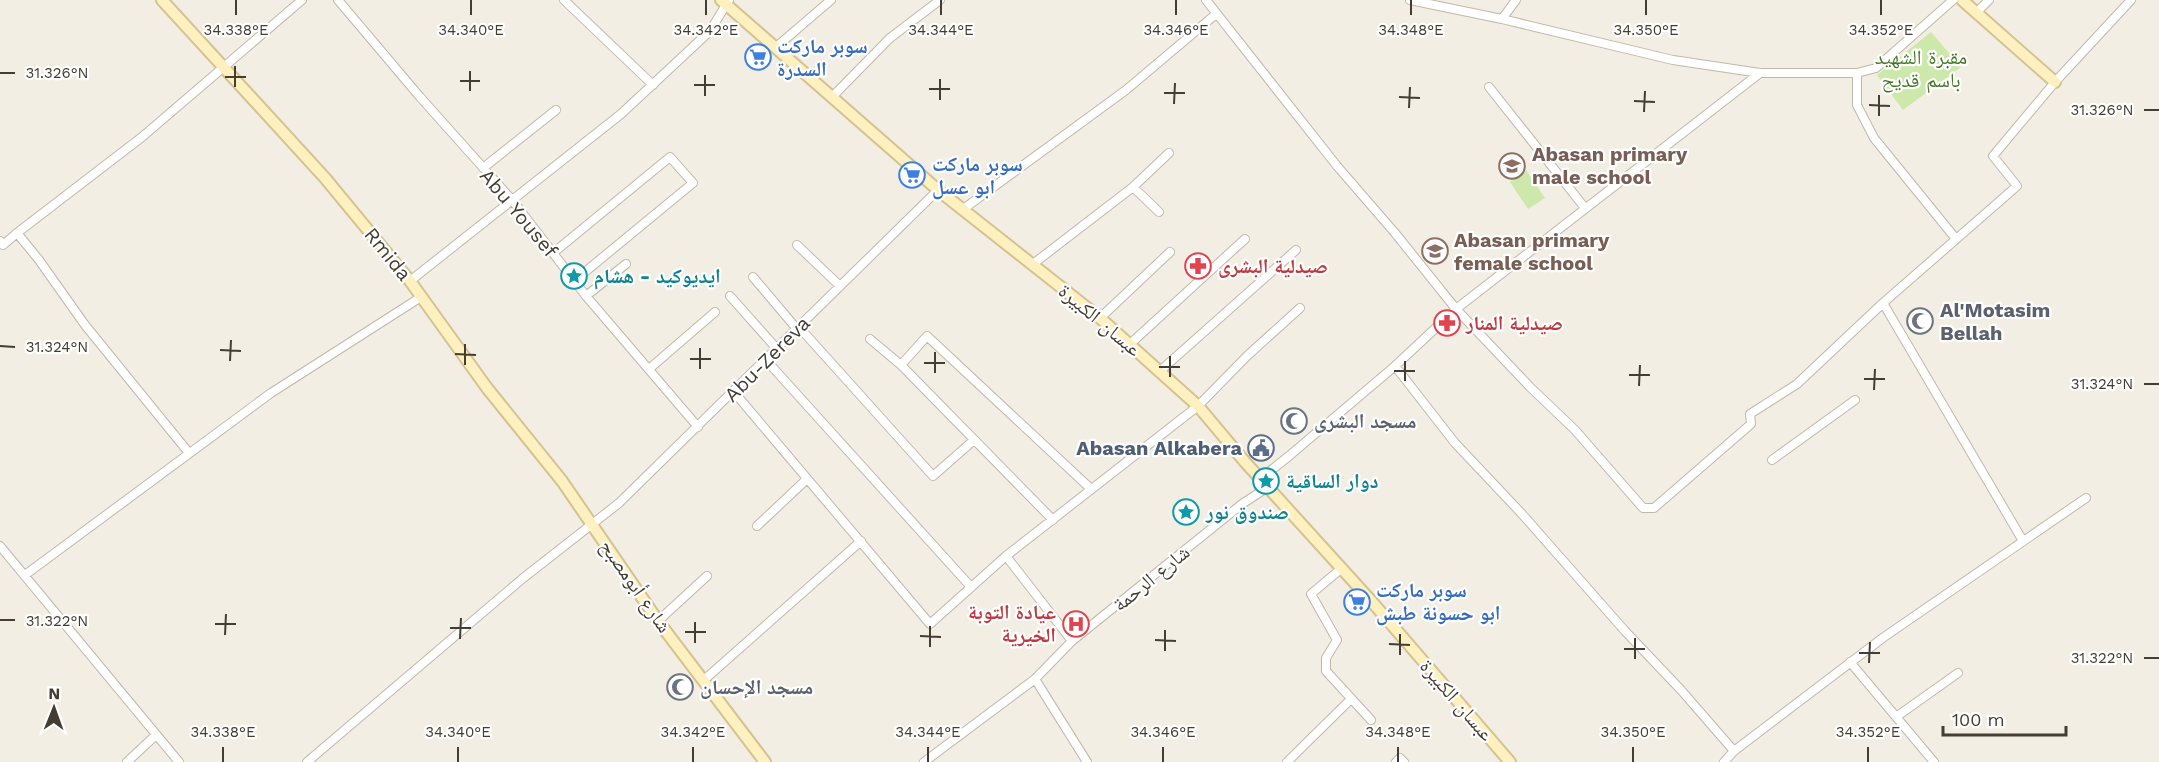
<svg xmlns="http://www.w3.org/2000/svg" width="2159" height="762" font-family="'Work Sans','Noto Naskh Arabic',sans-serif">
  <rect width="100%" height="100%" fill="#f2eee3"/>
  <!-- green -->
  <path fill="#cce8aa" d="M1931,32L1961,67L1903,110L1877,75Z
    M1526,170L1545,198L1528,209L1510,182Z"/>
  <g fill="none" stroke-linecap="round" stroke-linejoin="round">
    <!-- street casing -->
    <g stroke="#c1b8a9" stroke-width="10">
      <path id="street" d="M338,0L420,97L513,201L586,296L698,427
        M564,0L653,85
        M1206,0L1337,166L1395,233L1456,309L1530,387L1575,430L1643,508H1654L1751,424L1750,414L1797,384L1883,303L2017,186L1993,156L2055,82L2131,0
        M1410,0L1502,19L1673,60L1760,73H1857L1876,68L1953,0
        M1977,12L1989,0
        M1502,19L1516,0
        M775,48L831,0
        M1857,73V105L1874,138L1956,239
        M1489,87L1585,208
        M832,97L890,38L940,0
        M483,168L556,110
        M1133,187L1159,212
        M962,210L1126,90L1216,14
        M0,241L3,245L17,233
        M797,245L840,286
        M553,253L670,157L693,183L574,281
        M1033,264L1133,187L1169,153
        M753,277L797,329
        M410,281L621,114L710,31L729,0
        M586,296L626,264
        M730,296L777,349
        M1883,303L2023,541
        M1100,318L1170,252
        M799,327L933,476L974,440
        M870,339L901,365L1053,520
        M1130,344L1245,239
        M766,360L971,587
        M901,365L927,336L1091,489
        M1395,366L1455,443L1522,514L1625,631L1681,690L1734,751
        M649,369L715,312
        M1160,371L1296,250
        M734,392L930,624L1006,556L1198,406L1247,356L1300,308
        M189,453L85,325L39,260L17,233L142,137L302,0
        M1772,460L1855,400
        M1260,479L1289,456L1395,366L1456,309L1760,73
        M757,526L807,479
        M0,546L179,762
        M1006,556L1072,641
        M1342,568L1311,594L1337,640L1326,658V671L1371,720
        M25,575L271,393L421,297
        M658,621L707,576
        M1850,662L1934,762
        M1035,679L1087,762
        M704,680L861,541
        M1896,717L1958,673
        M127,762L156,735
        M307,762L522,579L619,503L938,190
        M924,762L1035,679L1072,641L1242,504L1268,487
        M1287,762L1351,699
        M1396,762L1400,758L1404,762
        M1724,762L1734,751L1884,637L2086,498"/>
    </g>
    <!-- secondary casing -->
    <g stroke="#d4c291" stroke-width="14">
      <path id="secondary" d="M162,0L325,178L410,281L487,388L562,481L658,621L765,762
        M721,0L938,190L1100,318L1198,406L1245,462L1373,603L1510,762
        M1962,0L2055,82"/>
    </g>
    <!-- street -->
    <use href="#street" stroke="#fff" stroke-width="8"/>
    <!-- secondary -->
    <use href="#secondary" stroke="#fff0c0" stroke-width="10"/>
  </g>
  <!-- ticks -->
  <path fill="none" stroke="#443d33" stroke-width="2" d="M236,15V0M471,15V0M706,15V0M941,15V0M1176,15V0M1411,15V0M1646,15V0M1881,15V0M0,73H15M225,77H246M460,81H480M694,85H715M235,87V66M929,89H950M470,91V71M1164,93H1185M705,96V75M1399,97L1420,98M940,100V79M1634,101L1655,102M1174,104L1175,83M1869,105L1890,106M1409,108L1410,87M2144,110H2159M1644,112L1645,91M1879,116V95M0,346L15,347M220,350L241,351M455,354L476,355M690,359H711M230,361L231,340M924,363H945M465,365V344M1159,367H1180M700,369V348M1394,371H1415M935,373V352M1629,375H1650M1170,377V356M1864,379H1885M1405,381V361M2144,384H2159M1639,386L1640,365M1874,390L1875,369M0,620H15M215,624H236M450,628H471M685,632H706M225,635L226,614M920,636L941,637M460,639L461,618M1155,640L1176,641M695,643V622M1389,644L1410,645M930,647V626M1624,649H1645M1165,651V630M1859,653H1880M1400,655V634M2144,658H2159M1635,659V638M1869,663L1870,642M223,762V747M458,762V747M693,762V747M928,762V747M1163,762V747M1398,762V747M1633,762V747M1868,762V747"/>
  <!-- icons -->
  <defs>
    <g id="supermarket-ring" transform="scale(1.35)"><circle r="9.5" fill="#fff" stroke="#3f7fe0" stroke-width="1.5"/><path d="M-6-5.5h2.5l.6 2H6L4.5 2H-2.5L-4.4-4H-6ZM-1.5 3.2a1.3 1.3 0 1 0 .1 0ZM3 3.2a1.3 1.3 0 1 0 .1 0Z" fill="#3f7fe0"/></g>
    <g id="school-ring" transform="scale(1.35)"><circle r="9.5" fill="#fff" stroke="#8d6e63" stroke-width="1.5"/><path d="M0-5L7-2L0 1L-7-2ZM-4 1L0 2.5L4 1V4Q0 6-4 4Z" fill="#8d6e63"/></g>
    <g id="pharmacy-ring" transform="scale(1.35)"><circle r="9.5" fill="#fff" stroke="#e0444e" stroke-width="1.5"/><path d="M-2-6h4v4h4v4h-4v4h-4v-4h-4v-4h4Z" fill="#e0444e"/></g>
    <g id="sight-ring" transform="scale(1.35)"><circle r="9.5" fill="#fff" stroke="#0f9aa8" stroke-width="1.5"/><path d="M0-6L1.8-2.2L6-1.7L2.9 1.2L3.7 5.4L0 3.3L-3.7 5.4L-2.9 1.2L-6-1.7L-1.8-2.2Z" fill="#0f9aa8"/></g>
    <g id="mosque-ring" transform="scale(1.35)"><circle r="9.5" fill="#fff" stroke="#6b7280" stroke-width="1.5"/><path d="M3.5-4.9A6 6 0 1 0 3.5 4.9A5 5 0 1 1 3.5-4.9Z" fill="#6b7280"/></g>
    <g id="civic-ring" transform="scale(1.35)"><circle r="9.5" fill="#fff" stroke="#5c6f8a" stroke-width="1.5"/><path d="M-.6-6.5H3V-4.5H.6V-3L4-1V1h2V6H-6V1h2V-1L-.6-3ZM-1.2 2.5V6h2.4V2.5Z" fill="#5c6f8a"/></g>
    <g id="hospital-ring" transform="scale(1.35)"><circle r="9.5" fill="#fff" stroke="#e0444e" stroke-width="1.5"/><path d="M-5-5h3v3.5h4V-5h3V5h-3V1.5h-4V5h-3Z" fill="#e0444e"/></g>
  </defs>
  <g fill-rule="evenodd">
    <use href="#supermarket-ring" x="758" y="57"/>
    <use href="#school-ring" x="1512" y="166"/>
    <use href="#supermarket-ring" x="912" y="175"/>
    <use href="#school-ring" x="1435" y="251"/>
    <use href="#pharmacy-ring" x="1198" y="266"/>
    <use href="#sight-ring" x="574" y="276"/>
    <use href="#mosque-ring" x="1920" y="321"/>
    <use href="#pharmacy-ring" x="1447" y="323"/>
    <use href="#mosque-ring" x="1294" y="421"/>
    <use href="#civic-ring" x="1261" y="448"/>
    <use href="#sight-ring" x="1266" y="481"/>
    <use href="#sight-ring" x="1186" y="512"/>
    <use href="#supermarket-ring" x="1357" y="602"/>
    <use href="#hospital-ring" x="1076" y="624"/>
    <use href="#mosque-ring" x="680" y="687"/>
  </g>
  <g text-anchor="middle" stroke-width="4.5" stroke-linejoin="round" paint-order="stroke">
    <!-- shop labels -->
    <g font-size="20" font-weight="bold" fill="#366cbe" stroke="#fff" text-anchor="start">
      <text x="777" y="53">سوبر ماركت<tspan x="777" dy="23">السدرة</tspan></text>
      <text x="932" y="171">سوبر ماركت<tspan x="932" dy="23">ابو عسل</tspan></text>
      <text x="1376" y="597">سوبر ماركت<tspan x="1376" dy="23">ابو حسونة طبش</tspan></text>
    </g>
    <!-- park labels -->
    <g font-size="20" fill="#447726" stroke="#fff">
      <text x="1921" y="64">مقبرة الشهيد<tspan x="1921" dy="23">باسم قديح</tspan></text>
    </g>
    <!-- education labels -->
    <g font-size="20" font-weight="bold" fill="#785e54" stroke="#fff" text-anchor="start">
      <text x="1532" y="161">Abasan primary<tspan x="1532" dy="23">male school</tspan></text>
      <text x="1454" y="247">Abasan primary<tspan x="1454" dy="23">female school</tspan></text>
    </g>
    <!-- street labels -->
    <g font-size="20" fill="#443d33" stroke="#fff">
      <text transform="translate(519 213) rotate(50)" y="7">Abu Yousef</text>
      <text transform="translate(388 254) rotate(51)" y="7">Rmida</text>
      <text transform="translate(1100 320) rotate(40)" y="7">عبسان الكبيرة</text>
      <text transform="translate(767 359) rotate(-45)" y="7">Abu-Zereva</text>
      <text transform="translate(1151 578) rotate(-39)" y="7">شارع الرحمة</text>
      <text transform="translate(636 586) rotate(55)" y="7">شارع أبومصبح</text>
      <text transform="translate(1457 700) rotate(49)" y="7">عبسان الكبيرة</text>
    </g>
    <!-- health labels -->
    <g font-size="20" font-weight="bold" fill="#be3a42" stroke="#fff" text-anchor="start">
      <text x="1218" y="273">صيدلية البشرى</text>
      <text x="1466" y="330">صيدلية المنار</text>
      <text x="1056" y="619" text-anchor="end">عيادة التوبة<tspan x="1056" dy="23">الخيرية</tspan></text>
    </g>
    <!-- culture labels -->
    <g font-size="20" font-weight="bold" fill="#0d838f" stroke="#fff" text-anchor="start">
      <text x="594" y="283">ايديوكيد - هشام</text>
      <text x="1286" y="488">دوار الساقية</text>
      <text x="1206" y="519">صندوق نور</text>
    </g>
    <!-- worship labels -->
    <g font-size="20" font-weight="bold" fill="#5b616d" stroke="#fff" text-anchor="start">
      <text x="1940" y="317">Al'Motasim<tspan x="1940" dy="23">Bellah</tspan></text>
      <text x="1314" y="428">مسجد البشرى</text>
      <text x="700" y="694">مسجد الإحسان</text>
    </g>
    <!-- service labels -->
    <g font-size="20" font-weight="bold" fill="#4e5e75" stroke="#fff" text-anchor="end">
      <text x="1242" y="455">Abasan Alkabera</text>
    </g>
  </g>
  <g font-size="15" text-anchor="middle" fill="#443d33" stroke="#fff" stroke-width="4.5" stroke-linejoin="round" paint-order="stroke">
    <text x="236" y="35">34.338°E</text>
    <text x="471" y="35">34.340°E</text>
    <text x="706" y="35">34.342°E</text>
    <text x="941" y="35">34.344°E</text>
    <text x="1176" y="35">34.346°E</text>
    <text x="1411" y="35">34.348°E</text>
    <text x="1646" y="35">34.350°E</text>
    <text x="1881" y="35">34.352°E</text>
    <text x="57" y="78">31.326°N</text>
    <text x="2102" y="115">31.326°N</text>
    <text x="57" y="352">31.324°N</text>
    <text x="2102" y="389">31.324°N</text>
    <text x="57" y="626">31.322°N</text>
    <text x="2102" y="663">31.322°N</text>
    <text x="223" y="737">34.338°E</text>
    <text x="458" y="737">34.340°E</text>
    <text x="693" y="737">34.342°E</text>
    <text x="928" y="737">34.344°E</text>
    <text x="1163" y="737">34.346°E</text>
    <text x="1398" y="737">34.348°E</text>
    <text x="1633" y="737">34.350°E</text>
    <text x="1868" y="737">34.352°E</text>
  </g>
  <!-- north arrow -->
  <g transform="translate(54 708) rotate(1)" stroke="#ffffff" stroke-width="4.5" paint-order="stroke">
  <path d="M0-4.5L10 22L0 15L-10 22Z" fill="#443d33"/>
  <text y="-9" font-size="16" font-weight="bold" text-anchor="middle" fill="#443d33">N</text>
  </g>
  <!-- scale -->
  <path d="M1943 726v9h123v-9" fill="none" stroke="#443d33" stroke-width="3"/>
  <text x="1952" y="726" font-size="18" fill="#443d33" stroke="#ffffff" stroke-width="4.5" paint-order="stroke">100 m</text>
</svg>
